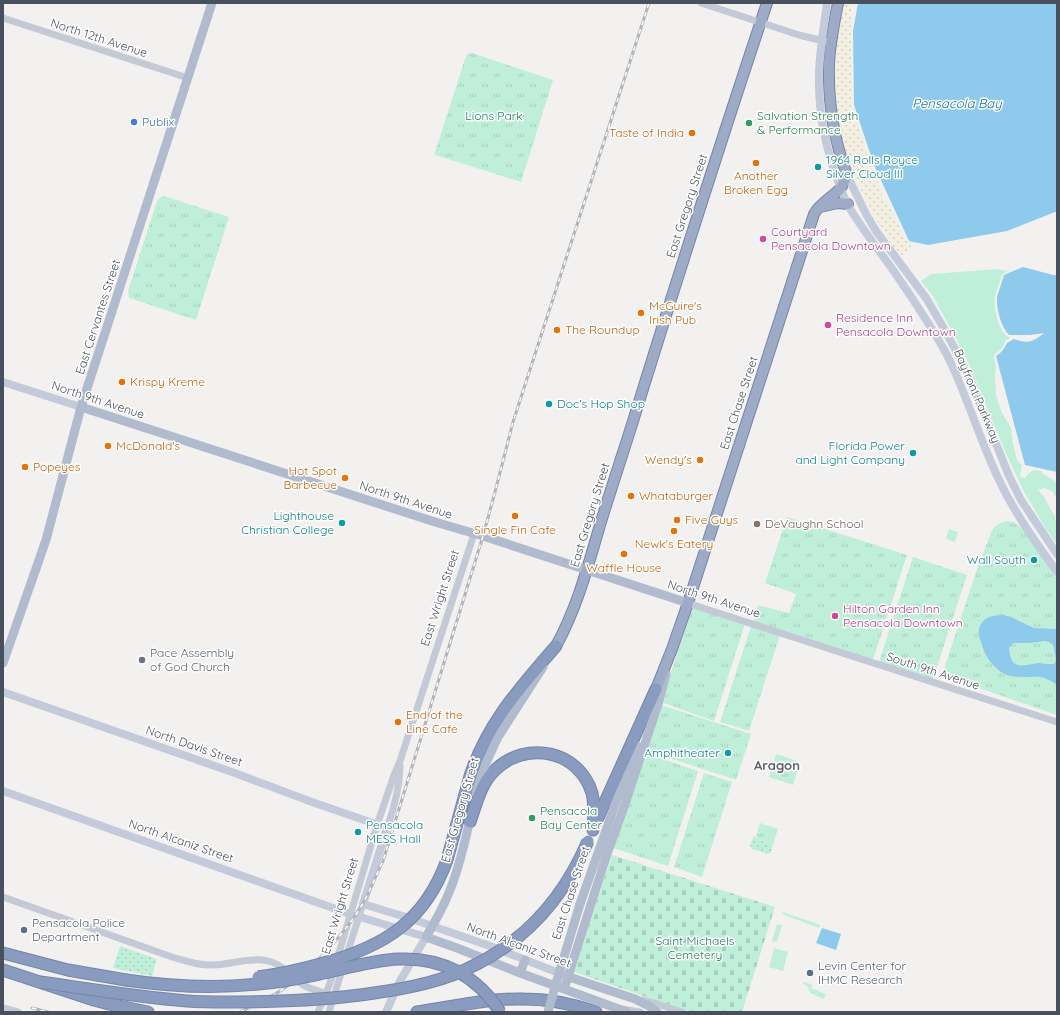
<svg xmlns="http://www.w3.org/2000/svg" width="1060" height="1015" font-family="Quicksand,sans-serif">
  <defs>
    <pattern id="sand-dots" width="8" height="8" patternUnits="userSpaceOnUse"><rect width="8" height="8" fill="#f3f0e2"/><path d="M2 2h.1M6 6h.1" fill="none" stroke="#d2d0c4" stroke-width="1.8" stroke-linecap="round"/></pattern>
    <pattern id="cemetery-stones" width="16" height="16" patternUnits="userSpaceOnUse"><rect width="16" height="16" fill="#c0efd9"/><path d="M2 7V4a2 2 0 0 1 4 0v3zM10 15v-3a2 2 0 0 1 4 0v3z" fill="#a6cfbd"/></pattern>
    <pattern id="park-tufts" width="24" height="20" patternUnits="userSpaceOnUse"><rect width="24" height="20" fill="#c0efd9"/><path d="M3 7l-1-3M5 7V3M7 7l1-3M15 17l-1-3M17 17v-4M19 17l1-3" fill="none" stroke="#a6cfbd"/></pattern>
    <pattern id="garden-dots" width="8" height="8" patternUnits="userSpaceOnUse"><rect width="8" height="8" fill="#c0efd9"/><path d="M2 2h.1M6 6h.1" fill="none" stroke="#a6cfbd" stroke-width="1.8" stroke-linecap="round"/></pattern>
  </defs>
  <rect width="100%" height="100%" fill="#f3f1f0"/>
  <!-- grass -->
  <path fill="#c0efd9" d="M998,269L1008,271L1002,275C1000,282 997,289 995,296C993,307 999,335 1011,338L1006,340L1002,348L999,351L995,354L994,356L996,367L995,374L996,395L1001,411L1011,428L1013,444L1017,460L1022,465L1020,477L1025,478C1030,471 1033,469 1041,471L1043,474L1057,482V497H1056L1052,491L1044,488L1038,490L1045,498L1051,510L1055,516L1056,523L1057,526V544L1046,529L1023,490L1005,451L966,357L933,296L921,281L931,274Z
    M949,529L958,532L955,542L946,539Z
    M783,912L820,925L819,928L782,914Z
    M777,924L782,925L777,942L772,941Z
    M774,948L788,952L783,971L769,967Z
    M804,982L813,985L811,988L826,994L824,999L810,993L807,986L803,984Z"/>
  <!-- sand -->
  <path fill="url(#sand-dots)" d="M842,3H854L851,15L852,104L871,166L877,179L883,197L895,216L901,230L903,237L909,243L915,244L901,257C893,247 886,235 879,224C857,188 842,152 837,110C836,103 834,96 834,89C834,60 838,31 842,3Z"/>
  <!-- cemetery -->
  <path fill="url(#cemetery-stones)" d="M612,855L775,907L742,1012H690L574,972Z"/>
  <!-- park -->
  <path fill="url(#park-tufts)" d="M472,53L553,80L521,182L435,155V152L466,56L468,54Z
    M164,196L229,217L196,320L129,298L128,291L157,201L161,197Z
    M787,517L907,555L873,660L753,621L758,605L789,613L796,594L765,583Z
    M1008,521L1014,522L1022,528L1057,579V715L942,675L976,572L992,530C997,524 1001,522 1008,521Z
    M913,557L967,575L933,679L879,662Z
    M693,607L745,624L714,721L661,702Z
    M751,626L780,635L749,731L720,722Z
    M658,704L751,734L736,780L642,749Z
    M644,753L698,771L668,866L613,848Z
    M776,754L800,762L793,785L769,777Z
    M704,773L732,782L702,877L674,867Z
    M760,823L778,829L773,844L759,840L756,836Z"/>
  <!-- garden -->
  <path fill="url(#garden-dots)" d="M754,836L759,840L773,844L771,853L768,854L752,849L750,846L753,837Z
    M120,946L157,959L152,976L113,968Z"/>
  <!-- water -->
  <path fill="#8ecaeb" fill-rule="evenodd" d="M858,3H1057V212H1055L1007,231L928,245L909,241L874,165L854,105L853,31Z
    M1023,267L1053,275H1057V472L1025,465L996,356C1002,352 1004,349 1007,343L1014,339C1028,344 1033,342 1044,333L1030,335H1009C1001,327 996,308 997,297C999,290 1002,282 1004,275Z
    M1003,615L1011,617L1034,628L1057,629V685C1052,681 1046,678 1040,677C1038,676 1034,677 1031,677C1015,677 1006,678 994,666C988,660 984,653 982,645C979,637 977,632 981,624C987,615 993,616 1003,615ZM1045,641L1049,642L1053,645L1056,659L1055,663C1049,666 1045,663 1039,663C1022,665 1011,672 1009,648L1013,643H1030Z
    M822,928L841,934L836,950L816,943Z"/>
  <g fill="none" stroke-linecap="round" stroke-linejoin="round">
    <!-- trunk casing -->
    <g stroke="#7486aa" stroke-width="12">
      <path id="trunk" d="M820,207L838,203L848,204
        M556,646C577,608 588,566 600,525C611,489 623,453 634,418C677,279 721,141 767,3
        M656,689L672,649L688,603L814,214C820,203 831,198 840,189C843,186 845,179 847,175C834,140 828,101 829,64C830,43 834,23 838,3"/>
    </g>
    <!-- motorway casing -->
    <g stroke="#7486aa" stroke-width="13">
      <path id="motorway" d="M470,822C476,805 481,783 495,770C526,740 579,750 592,793C595,805 594,817 593,830
        M596,822L656,689
        M447,860L470,776C488,722 520,688 556,646
        M3,953L68,970L126,980
        M3,970L94,1000L109,1004L148,1012
        M417,1012C452,1007 488,998 524,999C548,999 573,1004 596,1012"/>
    </g>
    <!-- tertiary -->
    <path stroke="#c4cad5" stroke-width="7" d="M701,3L799,35L827,42
      M3,18L188,78
      M688,603L709,610L1057,722
      M387,828C394,808 400,787 400,765
      M3,897L172,957C186,961 200,966 214,965C233,964 253,956 272,962C284,966 293,978 303,985C311,990 321,990 328,996
      M346,957L363,904
      M642,1000L654,1003L682,1012
      M3,1008L18,1012
      M622,1009L640,1012
      M318,1012L330,983L377,825L394,775L400,761L474,534
      M329,1012L343,967"/>
    <!-- secondary -->
    <path stroke="#c3cad9" stroke-width="8" d="M827,3C824,26 820,49 819,72C818,109 825,147 838,181C842,190 844,199 849,207C862,229 878,249 893,270C912,298 931,325 947,355C968,397 980,442 1001,484C1016,515 1037,544 1057,572
      M847,175L866,214L876,231L926,298L946,332L968,374L1009,476L1021,500L1057,554
      M3,382L81,407
      M3,692L232,772L312,802L387,828L363,904L409,918L490,946L564,975
      M3,791L350,914L426,937L400,981L386,1012"/>
    <!-- primary -->
    <path stroke="#b1bbce" stroke-width="9" d="M81,407L435,522L483,536L688,603
      M3,663L46,540L81,407L212,3
      M476,793L486,763L498,737L543,667
      M471,815C465,841 460,866 450,890C444,906 435,922 426,937L457,948L520,973L627,1012
      M580,904L636,745
      M520,973L525,960
      M569,977L635,999L649,1006L657,1012
      M564,989L607,854L624,807L658,704L666,674"/>
    <!-- trunk -->
    <use href="#trunk" stroke="#9dabc6" stroke-width="10"/>
    <!-- motorway -->
    <use href="#motorway" stroke="#899bbe" stroke-width="11"/>
    <!-- rail casing -->
    <g stroke="#b3b4ba" stroke-width="3">
      <path id="rail" d="M32,1008L48,1012
        M240,1012C250,1007 260,1003 270,997C305,978 341,939 362,905C370,891 376,875 383,861L483,536L495,492L513,422L649,3"/>
    </g>
    <!-- rail -->
    <use href="#rail" stroke="#fff" stroke-width="1.5" stroke-dasharray="4.5" stroke-linecap="butt"/>
    <!-- motorway-bridge casing -->
    <g stroke="#7486aa" stroke-width="13" stroke-linecap="butt">
      <path id="motorway-bridge" d="M258,977C281,974 303,969 324,963C385,946 425,921 447,860
        M126,980C173,987 220,989 268,983C287,981 305,977 324,973C369,963 412,948 457,971C475,981 489,994 500,1012
        M40,982C89,989 137,997 187,1001C217,1003 248,1002 279,1001C311,1000 343,998 374,993C410,988 445,981 477,964C530,937 565,895 588,841"/>
    </g>
    <!-- primary-bridge -->
    <path stroke="#b1bbce" stroke-width="9" d="M548,1012L557,980L580,904"/>
    <!-- motorway-bridge -->
    <use href="#motorway-bridge" stroke="#899bbe" stroke-width="11"/>
  </g>
  <!-- markers -->
  <circle fill="#3f7fe0" stroke="#fff" stroke-width="1.5" cx="134" cy="122" r="4"/>
  <g fill="#2e9e5b" stroke="#fff" stroke-width="1.5">
    <circle cx="749" cy="123" r="4"/>
    <circle cx="532" cy="818" r="4"/>
  </g>
  <g fill="#e8710a" stroke="#fff" stroke-width="1.5">
    <circle cx="692" cy="133" r="4"/>
    <circle cx="756" cy="163" r="4"/>
    <circle cx="641" cy="313" r="4"/>
    <circle cx="557" cy="330" r="4"/>
    <circle cx="122" cy="382" r="4"/>
    <circle cx="108" cy="446" r="4"/>
    <circle cx="700" cy="460" r="4"/>
    <circle cx="25" cy="467" r="4"/>
    <circle cx="345" cy="478" r="4"/>
    <circle cx="631" cy="496" r="4"/>
    <circle cx="515" cy="516" r="4"/>
    <circle cx="677" cy="520" r="4"/>
    <circle cx="674" cy="531" r="4"/>
    <circle cx="624" cy="554" r="4"/>
    <circle cx="398" cy="722" r="4"/>
  </g>
  <g fill="#0f9aa8" stroke="#fff" stroke-width="1.5">
    <circle cx="818" cy="167" r="4"/>
    <circle cx="549" cy="404" r="4"/>
    <circle cx="913" cy="453" r="4"/>
    <circle cx="342" cy="523" r="4"/>
    <circle cx="1034" cy="560" r="4"/>
    <circle cx="728" cy="753" r="4"/>
    <circle cx="358" cy="832" r="4"/>
  </g>
  <g fill="#d1479c" stroke="#fff" stroke-width="1.5">
    <circle cx="763" cy="239" r="4"/>
    <circle cx="828" cy="325" r="4"/>
    <circle cx="835" cy="616" r="4"/>
  </g>
  <circle fill="#8d6e63" stroke="#fff" stroke-width="1.5" cx="757" cy="524" r="4"/>
  <circle fill="#6b7280" stroke="#fff" stroke-width="1.5" cx="142" cy="660" r="4"/>
  <g fill="#5c6f8a" stroke="#fff" stroke-width="1.5">
    <circle cx="24" cy="930" r="4"/>
    <circle cx="810" cy="973" r="4"/>
  </g>
  <g text-anchor="middle" stroke-width="3" stroke-linejoin="round" paint-order="stroke">
    <!-- street labels -->
    <g font-size="12" fill="#48505e" stroke="#fff">
      <text transform="translate(99 38) rotate(18)" y="4">North 12th Avenue</text>
      <text transform="translate(687 206) rotate(-72)" y="4">East Gregory Street</text>
      <text transform="translate(98 317) rotate(-72)" y="4">East Cervantes Street</text>
      <text transform="translate(977 396) rotate(67)" y="4">Bayfront Parkway</text>
      <text transform="translate(98 400) rotate(18)" y="4">North 9th Avenue</text>
      <text transform="translate(739 403) rotate(-72)" y="4">East Chase Street</text>
      <text transform="translate(406 500) rotate(18)" y="4">North 9th Avenue</text>
      <text transform="translate(590 515) rotate(-73)" y="4">East Gregory Street</text>
      <text transform="translate(440 598) rotate(-72)" y="4">East Wright Street</text>
      <text transform="translate(714 599) rotate(18)" y="4">North 9th Avenue</text>
      <text transform="translate(933 671) rotate(18)" y="4">South 9th Avenue</text>
      <text transform="translate(194 746) rotate(19)" y="4">North Davis Street</text>
      <text transform="translate(460 810) rotate(-74)" y="4">East Gregory Street</text>
      <text transform="translate(181 841) rotate(19)" y="4">North Alcaniz Street</text>
      <text transform="translate(571 893) rotate(-72)" y="4">East Chase Street</text>
      <text transform="translate(340 906) rotate(-73)" y="4">East Wright Street</text>
      <text transform="translate(519 945) rotate(20)" y="4">North Alcaniz Street</text>
    </g>
    <!-- park labels -->
    <g font-size="12" fill="#197f5b" stroke="#fff">
      <text x="494" y="120">Lions Park</text>
      <text x="695" y="945">Saint Michaels<tspan x="695" dy="14">Cemetery</tspan></text>
    </g>
    <!-- leisure labels -->
    <g font-size="12" fill="#27864d" stroke="#fff" text-anchor="start">
      <text x="757" y="120">Salvation Strength<tspan x="757" dy="14">&amp; Performance</tspan></text>
      <text x="540" y="815">Pensacola<tspan x="540" dy="14">Bay Center</tspan></text>
    </g>
    <!-- shop labels -->
    <g font-size="12" fill="#366cbe" stroke="#fff" text-anchor="start">
      <text x="142" y="126">Publix</text>
    </g>
    <!-- food labels -->
    <g font-size="12" fill="#c56008" stroke="#fff" text-anchor="start">
      <text x="684" y="137" text-anchor="end">Taste of India</text>
      <text x="756" y="180" text-anchor="middle">Another<tspan x="756" dy="14">Broken Egg</tspan></text>
      <text x="649" y="310">McGuire's<tspan x="649" dy="14">Irish Pub</tspan></text>
      <text x="565" y="334">The Roundup</text>
      <text x="130" y="386">Krispy Kreme</text>
      <text x="116" y="450">McDonald's</text>
      <text x="692" y="464" text-anchor="end">Wendy's</text>
      <text x="33" y="471">Popeyes</text>
      <text x="337" y="475" text-anchor="end">Hot Spot<tspan x="337" dy="14">Barbecue</tspan></text>
      <text x="639" y="500">Whataburger</text>
      <text x="685" y="524">Five Guys</text>
      <text x="515" y="534" text-anchor="middle">Single Fin Cafe</text>
      <text x="674" y="548" text-anchor="middle">Newk's Eatery</text>
      <text x="624" y="572" text-anchor="middle">Waffle House</text>
      <text x="406" y="719">End of the<tspan x="406" dy="14">Line Cafe</tspan></text>
    </g>
    <!-- culture labels -->
    <g font-size="12" fill="#0d838f" stroke="#fff" text-anchor="end">
      <text x="826" y="164" text-anchor="start">1964 Rolls Royce<tspan x="826" dy="14">Silver Cloud III</tspan></text>
      <text x="557" y="408" text-anchor="start">Doc's Hop Shop</text>
      <text x="905" y="450">Florida Power<tspan x="905" dy="14">and Light Company</tspan></text>
      <text x="334" y="520">Lighthouse<tspan x="334" dy="14">Christian College</tspan></text>
      <text x="1026" y="564">Wall South</text>
      <text x="720" y="757">Amphitheater</text>
      <text x="366" y="829" text-anchor="start">Pensacola<tspan x="366" dy="14">MESS Hall</tspan></text>
    </g>
    <!-- hotel labels -->
    <g font-size="12" fill="#b23c85" stroke="#fff" text-anchor="start">
      <text x="771" y="236">Courtyard<tspan x="771" dy="14">Pensacola Downtown</tspan></text>
      <text x="836" y="322">Residence Inn<tspan x="836" dy="14">Pensacola Downtown</tspan></text>
      <text x="843" y="613">Hilton Garden Inn<tspan x="843" dy="14">Pensacola Downtown</tspan></text>
    </g>
    <!-- education labels -->
    <g font-size="12" fill="#785e54" stroke="#fff" text-anchor="start">
      <text x="765" y="528">DeVaughn School</text>
    </g>
    <!-- worship labels -->
    <g font-size="12" fill="#5b616d" stroke="#fff" text-anchor="start">
      <text x="150" y="657">Pace Assembly<tspan x="150" dy="14">of God Church</tspan></text>
    </g>
    <!-- service labels -->
    <g font-size="12" fill="#4e5e75" stroke="#fff" text-anchor="start">
      <text x="32" y="927">Pensacola Police<tspan x="32" dy="14">Department</tspan></text>
      <text x="818" y="970">Levin Center for<tspan x="818" dy="14">IHMC Research</tspan></text>
    </g>
    <!-- water labels -->
    <g font-size="13" font-style="italic" fill="#0e73ab" stroke="#fff">
      <text x="957" y="108">Pensacola Bay</text>
    </g>
    <!-- neighbourhood labels -->
    <g font-size="13" font-weight="bold" fill="#5d5f65" stroke="#fff">
      <text x="777" y="770">Aragon</text>
    </g>
  </g>
  <!-- border -->
  <rect width="1060" height="1015" fill="none" stroke="#48505e" stroke-width="8"/>
</svg>
